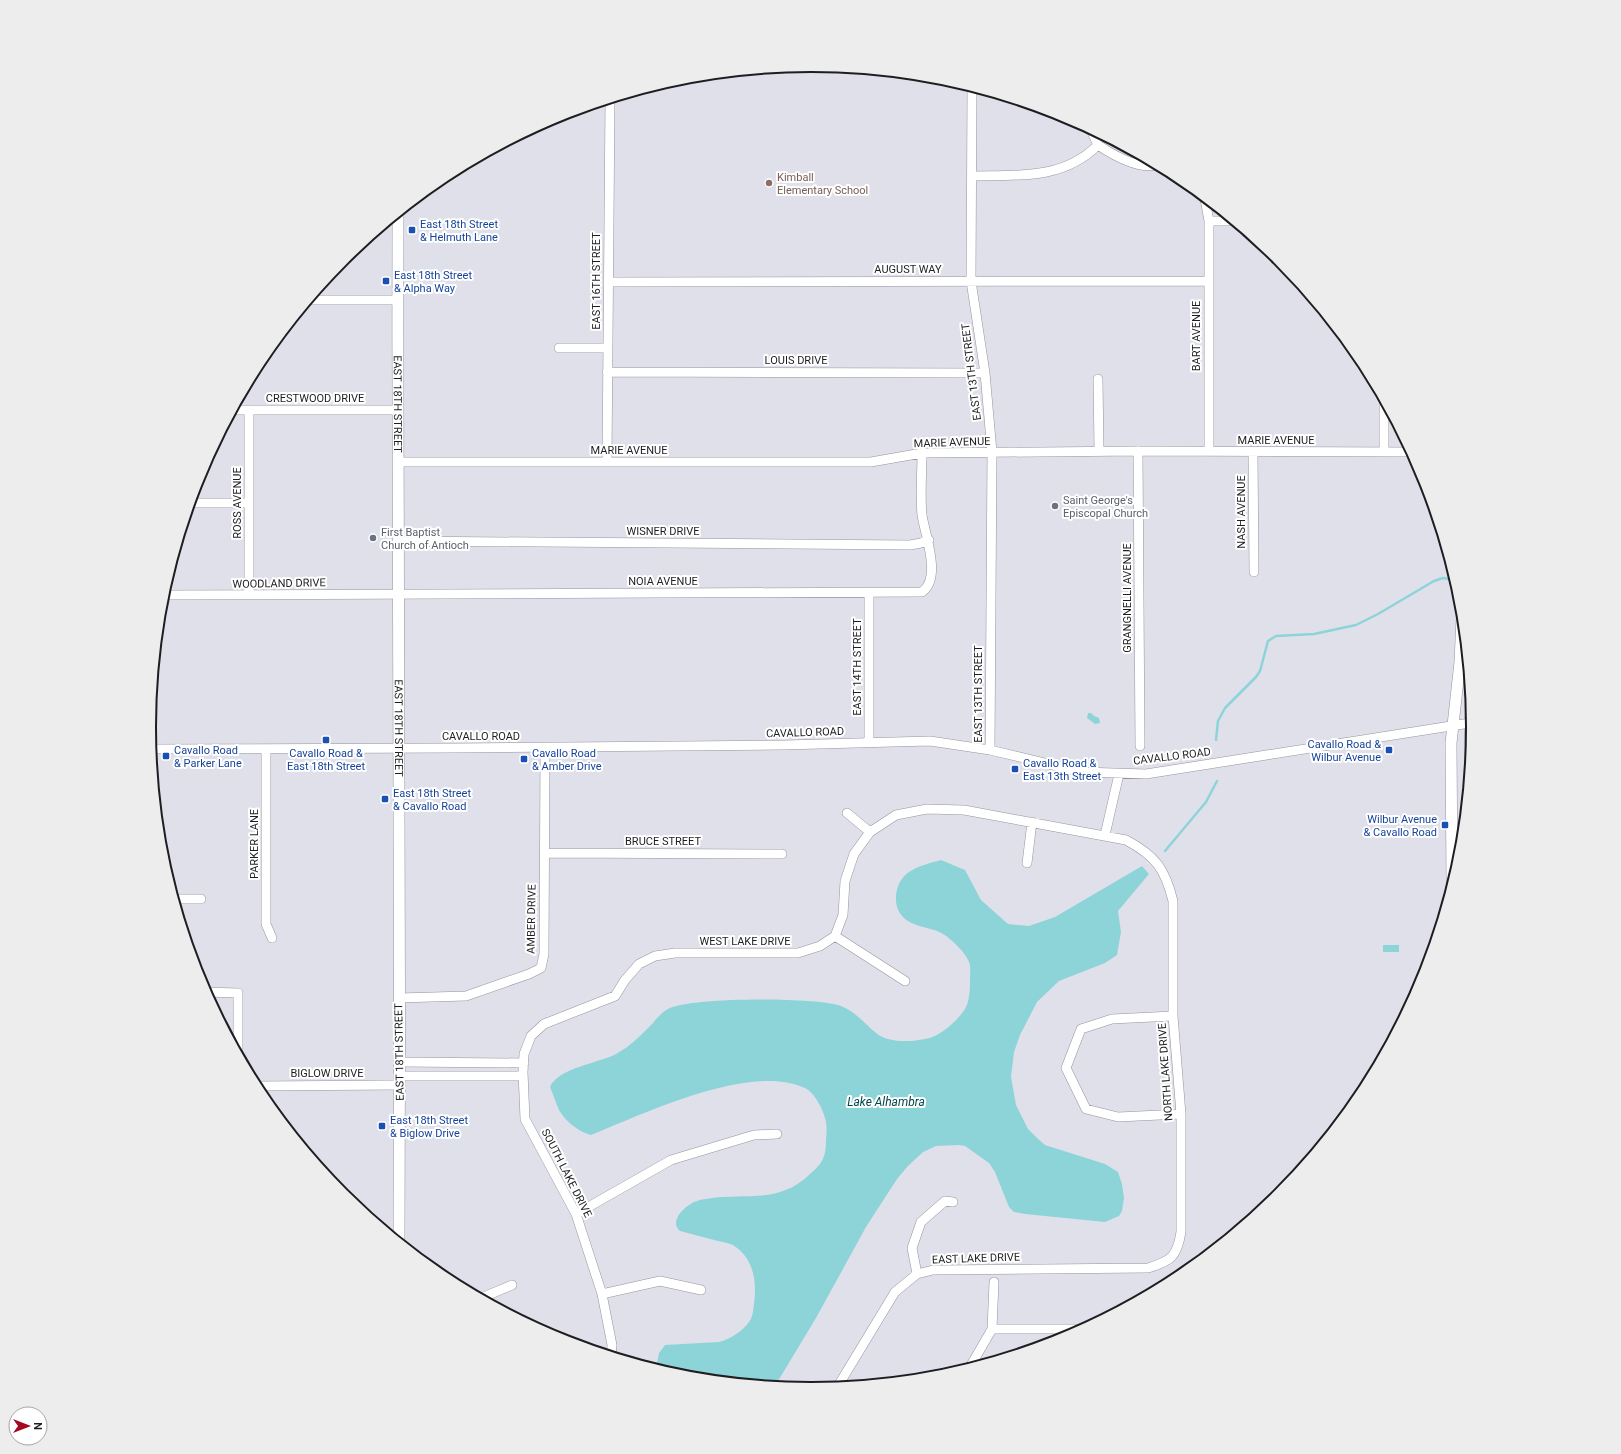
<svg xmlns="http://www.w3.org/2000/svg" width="1621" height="1454" font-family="Roboto,sans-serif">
  <rect width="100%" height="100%" fill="#e0e0eb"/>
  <!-- water -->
  <path fill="#8dd4d9" d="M1088,713H1091L1094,716L1099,718L1100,723L1095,724L1087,718Z
    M941,860L965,870L981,900L1008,924L1029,926L1055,917L1142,866L1149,874L1118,911L1121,932L1117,955L1105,963L1059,981L1037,1002L1020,1035L1014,1052L1011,1077L1016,1105L1028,1129L1036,1137L1045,1145L1105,1164L1118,1172L1122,1184L1124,1198L1122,1211L1119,1216L1105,1222L1025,1214L1014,1212L1009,1207L995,1172L989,1163L965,1146L959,1145L936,1146L923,1152L908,1166L897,1179L866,1227L816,1318L775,1386L681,1376L656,1368L659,1353L665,1345L719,1342C730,1339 743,1331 749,1322C753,1317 753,1311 754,1304C757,1282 754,1258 733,1245C729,1243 723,1242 718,1241C705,1238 693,1234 680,1231C670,1223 681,1210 689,1205C693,1202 701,1199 706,1199C745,1192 777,1205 809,1175C823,1163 826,1157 826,1139C827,1132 827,1124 825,1118C822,1108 815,1093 805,1088C751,1062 643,1114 591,1135C579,1132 565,1121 559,1110C556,1103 553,1094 550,1087C558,1068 599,1063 616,1054C631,1046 641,1035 653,1023C657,1018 662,1012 668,1009C689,997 816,997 841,1006C856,1012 865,1024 876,1033C887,1043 911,1042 925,1039C940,1037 957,1021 965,1009C970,1001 970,987 970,979C970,974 971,966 969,962C964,950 946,933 934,930C925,927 910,925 903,917C891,905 895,881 909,872C918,866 930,863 941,860Z
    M1383,945H1399V952H1383Z"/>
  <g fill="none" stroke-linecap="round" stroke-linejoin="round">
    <!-- stream -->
    <path stroke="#8dd4d9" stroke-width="2.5" d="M1216,740L1218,721L1225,708L1256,677L1260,671L1268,641L1276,636L1314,634L1356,625L1378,614L1434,581L1443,578L1454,580
      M1165,851L1206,802L1217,781"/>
    <!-- minor casing -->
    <g stroke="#94949e" stroke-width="10">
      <path id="minor" d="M972,88L971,281L985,373L992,452L990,750
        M1091,130L1098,145
        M972,176C1018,175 1063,180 1098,145C1113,155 1138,169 1156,165
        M1205,199L1209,221V451
        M1209,221H1233
        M608,282L1208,281
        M308,300H397
        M559,348H608
        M607,372L985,373
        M1098,379L1099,451
        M1384,402V451
        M233,410H397
        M1138,451L1140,746
        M1253,452L1254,572
        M398,462H871L922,453L1138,451L1410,452
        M607,462L610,99
        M190,503H249
        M397,541L910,545L921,543L929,540
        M869,593V742
        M162,595L922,592C942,578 925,535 922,515C920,495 922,473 922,453
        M249,595V411
        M151,749L455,748L784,745L930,741L990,750L1082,772L1146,774L1470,723
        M266,749V924L272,938
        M847,813L870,832
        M1105,835L1119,774
        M545,853L782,854
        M1027,863L1032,822
        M174,899H201
        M835,936L905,981
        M205,992L238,993V1053
        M399,998L466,996L529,974L541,968L544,954L545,748
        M1173,1016L1112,1019L1081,1029L1066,1068L1086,1109L1118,1117L1181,1114
        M400,1062L524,1063
        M400,1076H523
        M255,1086L400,1085
        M576,1214L671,1160L754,1135L777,1134
        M917,1274L912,1248L921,1222L945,1201L953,1202
        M602,1294L660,1281L701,1290
        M481,1298L512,1285
        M992,1329H1082
        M611,1355L612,1345L602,1294L576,1214L525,1119L523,1072L524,1054L531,1036L544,1024L615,996L625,980L639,964L655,956L675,953H798L820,946L835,936L843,915L845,881L854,854L870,832L896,815L927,809L964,810L1126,840C1156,856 1165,869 1173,901V1016L1181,1114V1232C1177,1257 1171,1261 1148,1268L933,1270L917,1274L895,1292L838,1386
        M970,1367L992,1329L994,1282"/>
    </g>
    <!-- major casing -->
    <g stroke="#94949e" stroke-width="12">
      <g id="major">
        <path id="s1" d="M398,213C397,556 401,899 399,1242"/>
        <path d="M1470,756L1471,709"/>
        <path d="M1452,881L1451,743L1460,662L1462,618"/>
      </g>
    </g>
    <!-- minor -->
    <use href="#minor" stroke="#fff" stroke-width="9"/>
    <!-- major -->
    <use href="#major" stroke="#fff" stroke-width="11"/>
  </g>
  <!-- markers -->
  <circle fill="#8d6e63" stroke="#fff" stroke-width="1.5" cx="769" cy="183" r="4"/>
  <g fill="#1a4fb4" stroke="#fff" stroke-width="1.5">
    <rect x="408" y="226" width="8" height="8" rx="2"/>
    <rect x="382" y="277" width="8" height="8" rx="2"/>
    <rect x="322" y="736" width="8" height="8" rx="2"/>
    <rect x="1385" y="746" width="8" height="8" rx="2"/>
    <rect x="162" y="752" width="8" height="8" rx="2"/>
    <rect x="520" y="755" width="8" height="8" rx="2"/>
    <rect x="1011" y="765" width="8" height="8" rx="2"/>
    <rect x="381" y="795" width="8" height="8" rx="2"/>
    <rect x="1441" y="821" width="8" height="8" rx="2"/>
    <rect x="378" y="1122" width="8" height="8" rx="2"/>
  </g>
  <g fill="#6b7280" stroke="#fff" stroke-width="1.5">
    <circle cx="1055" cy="506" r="4"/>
    <circle cx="373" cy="538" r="4"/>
  </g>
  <g text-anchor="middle" stroke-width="4" stroke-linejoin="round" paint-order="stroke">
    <!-- education labels -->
    <g font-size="11" fill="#785e54" stroke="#fff" text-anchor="start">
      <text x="777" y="181">Kimball<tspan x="777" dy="13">Elementary School</tspan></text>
    </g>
    <!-- transit labels -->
    <g font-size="11" fill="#164399" stroke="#fff" text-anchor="start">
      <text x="420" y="228">East 18th Street<tspan x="420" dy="13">&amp; Helmuth Lane</tspan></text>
      <text x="394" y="279">East 18th Street<tspan x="394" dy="13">&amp; Alpha Way</tspan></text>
      <text x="1381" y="748" text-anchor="end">Cavallo Road &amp;<tspan x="1381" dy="13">Wilbur Avenue</tspan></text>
      <text x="174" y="754">Cavallo Road<tspan x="174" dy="13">&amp; Parker Lane</tspan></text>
      <text x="326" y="757" text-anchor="middle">Cavallo Road &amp;<tspan x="326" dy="13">East 18th Street</tspan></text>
      <text x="532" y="757">Cavallo Road<tspan x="532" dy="13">&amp; Amber Drive</tspan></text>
      <text x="1023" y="767">Cavallo Road &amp;<tspan x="1023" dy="13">East 13th Street</tspan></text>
      <text x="393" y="797">East 18th Street<tspan x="393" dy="13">&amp; Cavallo Road</tspan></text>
      <text x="1437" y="823" text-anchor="end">Wilbur Avenue<tspan x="1437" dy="13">&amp; Cavallo Road</tspan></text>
      <text x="390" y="1124">East 18th Street<tspan x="390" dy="13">&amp; Biglow Drive</tspan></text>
    </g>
    <!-- street labels -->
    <g font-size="11" fill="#1e1e22" stroke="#fff">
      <text x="908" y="273">AUGUST WAY</text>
      <text transform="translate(596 281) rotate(-90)" y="4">EAST 16TH STREET</text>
      <text transform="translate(1196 336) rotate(-90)" y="4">BART AVENUE</text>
      <text x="796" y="364">LOUIS DRIVE</text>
      <text transform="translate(971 372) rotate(-97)" y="4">EAST 13TH STREET</text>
      <text x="315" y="402">CRESTWOOD DRIVE</text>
      <text dy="4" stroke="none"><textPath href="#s1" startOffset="191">EAST 18TH STREET</textPath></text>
      <text x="1276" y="444">MARIE AVENUE</text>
      <text transform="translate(952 442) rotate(-2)" y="4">MARIE AVENUE</text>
      <text x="629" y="454">MARIE AVENUE</text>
      <text transform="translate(237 503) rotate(-90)" y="4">ROSS AVENUE</text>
      <text transform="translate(1241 512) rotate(-90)" y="4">NASH AVENUE</text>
      <text x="663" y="535">WISNER DRIVE</text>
      <text x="663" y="585">NOIA AVENUE</text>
      <text transform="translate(279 583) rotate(-1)" y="4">WOODLAND DRIVE</text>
      <text transform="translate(1127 598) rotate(-90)" y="4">GRANGNELLI AVENUE</text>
      <text transform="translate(857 667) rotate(-90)" y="4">EAST 14TH STREET</text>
      <text transform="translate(978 694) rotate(-90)" y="4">EAST 13TH STREET</text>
      <text dy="4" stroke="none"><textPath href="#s1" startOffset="515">EAST 18TH STREET</textPath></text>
      <text transform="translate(805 732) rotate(-2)" y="4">CAVALLO ROAD</text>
      <text x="481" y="740">CAVALLO ROAD</text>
      <text transform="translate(1172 756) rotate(-7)" y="4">CAVALLO ROAD</text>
      <text x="663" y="845">BRUCE STREET</text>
      <text transform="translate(254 844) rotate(-90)" y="4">PARKER LANE</text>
      <text transform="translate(531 919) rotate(-89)" y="4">AMBER DRIVE</text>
      <text x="745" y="945">WEST LAKE DRIVE</text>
      <text transform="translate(399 1052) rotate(-91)" y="4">EAST 18TH STREET</text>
      <text transform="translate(1165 1072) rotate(-94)" y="4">NORTH LAKE DRIVE</text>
      <text x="327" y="1077">BIGLOW DRIVE</text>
      <text transform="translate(567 1173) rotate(63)" y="4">SOUTH LAKE DRIVE</text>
      <text transform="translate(976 1258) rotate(-2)" y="4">EAST LAKE DRIVE</text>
    </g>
    <!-- worship labels -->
    <g font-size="11" fill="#5b616d" stroke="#fff" text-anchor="start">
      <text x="1063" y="504">Saint George's<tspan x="1063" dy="13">Episcopal Church</tspan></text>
      <text x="381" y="536">First Baptist<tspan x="381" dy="13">Church of Antioch</tspan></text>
    </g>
    <!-- water labels -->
    <g font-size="12" font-style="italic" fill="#02474b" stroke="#fff">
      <text x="886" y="1106">Lake Alhambra</text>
    </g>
  </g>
  <!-- crop -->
  <path d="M0 0H1621V1454H0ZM156 727a655 655 0 1 1 1310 0a655 655 0 1 1-1310 0Z" fill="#ededed" fill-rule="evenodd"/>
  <path fill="none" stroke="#1e1e22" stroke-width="2" d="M156 727a655 655 0 1 1 1310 0a655 655 0 1 1-1310 0Z"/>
  <!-- north arrow -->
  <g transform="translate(28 1426) rotate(90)"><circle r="19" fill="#ffffff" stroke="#a5a5a7"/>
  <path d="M0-3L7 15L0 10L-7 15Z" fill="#a40821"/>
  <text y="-6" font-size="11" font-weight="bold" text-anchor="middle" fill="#1e1e22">N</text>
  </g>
</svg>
